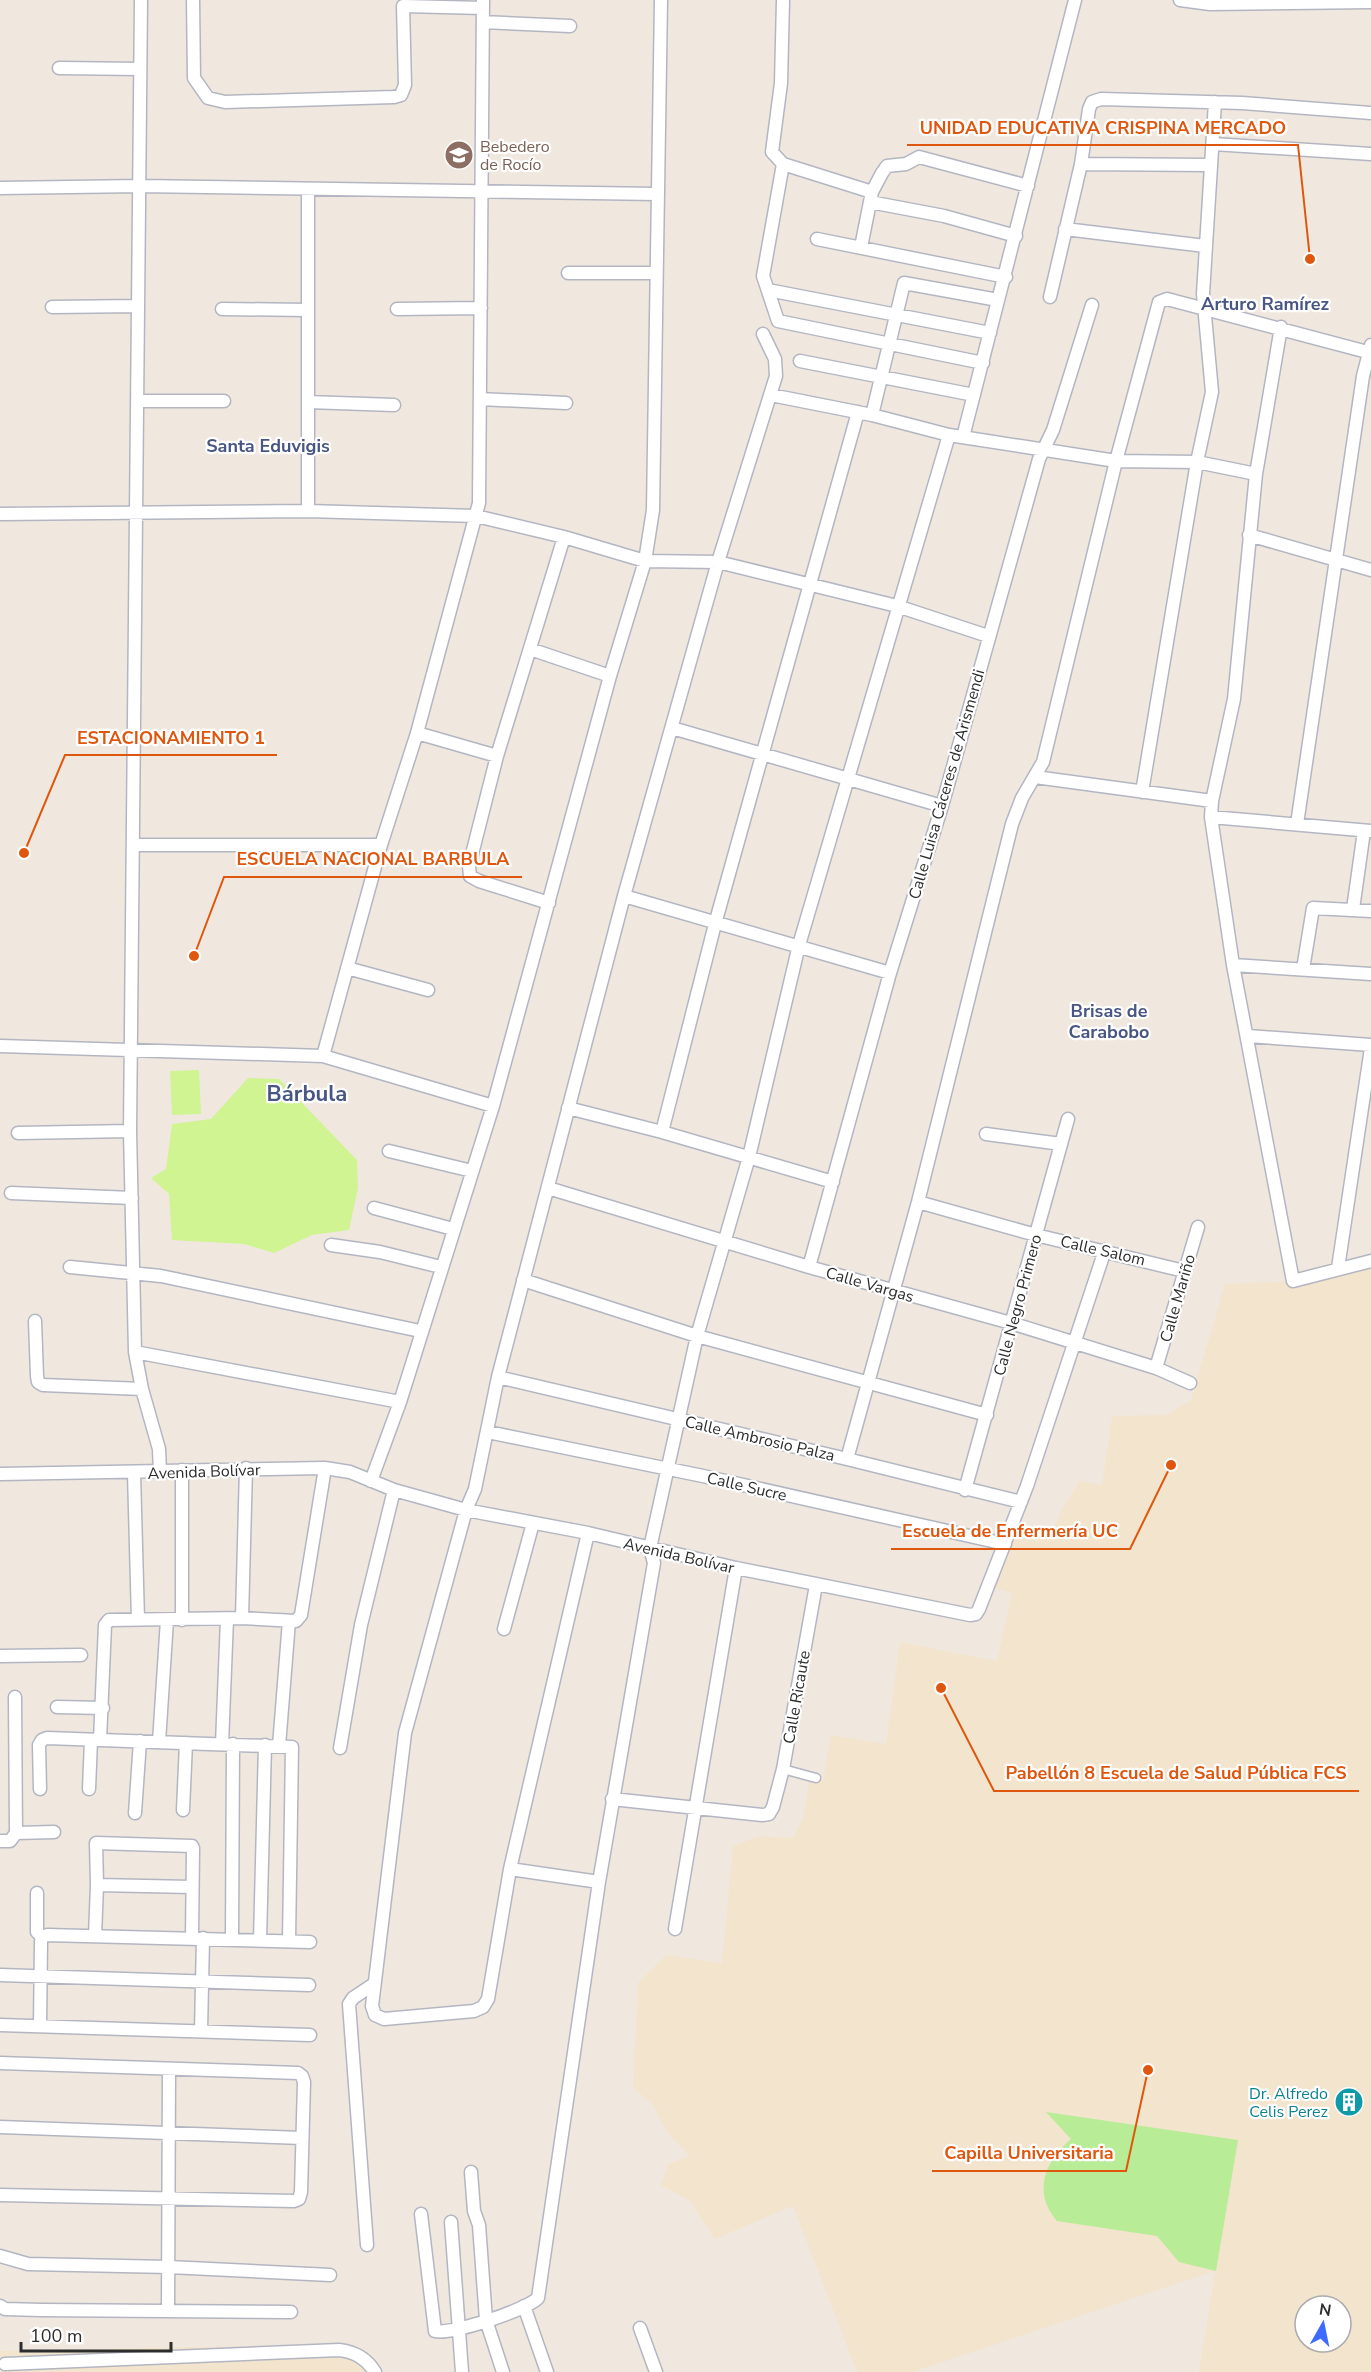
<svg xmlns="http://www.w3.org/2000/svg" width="1371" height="2372" font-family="'Nunito Sans',sans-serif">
  <rect width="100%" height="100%" fill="#f0e8df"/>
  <!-- education -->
  <path fill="#f3e4cd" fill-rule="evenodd" d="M1371,1261V2372H1199L1215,2271L913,2372H857L793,2206L715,2239L689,2200L661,2185L668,2164L690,2156L666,2131L654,2106L633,2087L638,1983L666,1955L722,1963L733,1846L759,1836L793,1838L803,1819L810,1777L823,1781L831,1735L886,1744L900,1642L997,1661L1012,1593L995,1588L1016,1528L1052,1536L1060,1513L1079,1481L1102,1485L1112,1416L1167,1415L1191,1400L1225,1284L1293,1281ZM1305,2306H1341V2342H1305Z
    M349,2344L369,2372H0V2351Z"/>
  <!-- green -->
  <path fill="#b8ec96" d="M1046,2112L1238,2140L1216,2271L1179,2262L1157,2236L1057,2221C1032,2192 1045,2161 1071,2139Z"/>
  <!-- pitch -->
  <path fill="#cff491" d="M199,1070L201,1114L172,1115L170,1071Z
    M248,1078L279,1079L357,1160L358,1188L349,1230L312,1235L274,1253L244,1244L172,1240L169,1194L151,1178L166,1169L172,1124L211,1119Z"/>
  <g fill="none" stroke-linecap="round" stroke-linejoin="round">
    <!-- pedestrian casing -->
    <g stroke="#b3b6c2" stroke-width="11">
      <path id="pedestrian" d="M783,1769L816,1778"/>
    </g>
    <!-- minor casing -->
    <g stroke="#b3b6c2" stroke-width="15">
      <path id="minor" d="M141,0L130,1131L135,1352L142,1389L159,1449L160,1472
        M193,0L194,78L208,98L225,102L394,97L401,95L405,85L403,6L483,8
        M783,0L781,83L772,152L783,164L872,192
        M1180,0L1210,4L1371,2
        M483,22L570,26
        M59,68L140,69
        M1213,144L1371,154
        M783,164L763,276L778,321L983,363
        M1081,164L1210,165
        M0,188L140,186L657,194
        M870,202L944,216L1016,236
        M1065,229L1205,246
        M817,239L1006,277
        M861,247L872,192L882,173L887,166L906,164L919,157L1028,186
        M568,273H656
        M768,290L990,333
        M1050,297L1081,164L1089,109L1092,102L1101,99L1242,103L1371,113
        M52,307L138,306
        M222,309L308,310
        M397,309L481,308
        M800,361L974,395
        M771,395L872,415L949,435L1116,461L1197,462L1256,474
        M480,399L566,403
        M138,401H224
        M308,402L394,405
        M872,415L904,283L998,300
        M963,437L1075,0
        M308,511V189
        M0,514L308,511L476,516L564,537L645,561L718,562L897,606L988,636
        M1249,535L1371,570
        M530,649L610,676
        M672,728L942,806
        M417,733L497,756
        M1035,777L1212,801
        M1142,792L1197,462L1212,392L1203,294L1215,102
        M1211,817L1212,801L1234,699L1256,474L1281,327
        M1297,824L1363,376L1371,345
        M1371,831L1211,817L1233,965L1293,1281L1371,1261
        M135,845H381
        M624,896L890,973
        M549,903L479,881L470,876L469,866L497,756L564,537
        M1353,909L1364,831
        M1233,965L1371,974
        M347,968L428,990
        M1303,969L1313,908L1371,911
        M1248,1036L1371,1045
        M0,1046L323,1056L493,1106
        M323,1056L381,845L417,733L479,503L483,0
        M568,1108L662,1132L833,1182
        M662,1132L715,924L858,412
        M18,1133L130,1131
        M986,1134L1061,1144
        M389,1151L472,1171
        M548,1188L809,1267L1011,1323L1156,1368L1190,1383
        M11,1193L132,1198
        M918,1202L1036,1235L1184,1271
        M374,1208L453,1229
        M331,1245L380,1252L441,1267
        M70,1267L161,1276L420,1331
        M809,1267L890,973L942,806L1039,459L1053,430L1092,305
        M1338,1268L1371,1048
        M523,1280L697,1336L987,1415
        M35,1321L37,1376L38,1382L43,1385L142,1389
        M135,1352L400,1402
        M1156,1368L1198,1227
        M498,1377L847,1459L1021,1502
        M488,1432L703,1476L1005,1544
        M847,1459L918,1202L1012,824L1022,798L1043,762L1116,461L1159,302L1167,299L1371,353
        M134,1473L138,1620
        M0,1474L325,1468L350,1472L394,1490L466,1510L588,1533L736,1568L970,1615L976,1614L979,1609L1027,1486L1105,1250
        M371,1481L400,1402L493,1106L610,676L645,561L653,510L661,0
        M965,1490L1068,1119
        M588,1533L510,1869L488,1999L483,2007L474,2011L384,2019L375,2015L372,2006L405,1733L466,1510L475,1489L498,1377L624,896L718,562L776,376L775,359L763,334
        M242,1618L246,1468
        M182,1620V1470
        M504,1629L533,1523
        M0,1656L81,1655
        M57,1707L103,1708
        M100,1740L105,1625L109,1620L242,1618L296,1621L301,1615L325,1468
        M159,1742L167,1620
        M222,1744L227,1619
        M279,1746L289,1621
        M340,1748L361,1625L394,1490
        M40,1789L39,1745L42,1740L47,1738L292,1747L289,1941
        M89,1789L91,1740
        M612,1799L762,1815L769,1814L773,1807L783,1769L816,1585
        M183,1810L186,1743
        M135,1813L140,1741
        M16,1833L54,1832
        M0,1841H10L16,1833L15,1697
        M510,1869L599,1882
        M37,1893V1932L42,1937
        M675,1929L736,1568
        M95,1936L97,1885
        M192,1938L193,1848L192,1846L96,1843L97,1885L192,1887
        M232,1938L233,1744
        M260,1940L265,1745
        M0,1975L309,1985
        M0,2025L310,2035
        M40,2026L41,1942L42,1937L47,1935L310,1942
        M201,2031L203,1938
        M0,2063L298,2073L302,2076L304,2082L301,2192L299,2199L294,2201L0,2195
        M0,2127L302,2138
        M471,2172L474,2211L479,2225L486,2320L503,2372
        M421,2214L435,2331C451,2335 526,2310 538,2298L599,1882L654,1563L650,1548L697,1336L749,1157L799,945L949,435
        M451,2222L462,2372
        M367,2245L349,2004L353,1998L374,1984
        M0,2256L28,2264L169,2267L330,2275
        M0,2306L5,2309L41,2310L291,2312
        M524,2306L547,2372
        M168,2310L169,2069
        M640,2328L656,2372
        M5,2364L339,2350C355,2352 366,2358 375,2372"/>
    </g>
    <!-- pedestrian -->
    <use href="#pedestrian" stroke="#fff" stroke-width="8"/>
    <!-- minor -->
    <use href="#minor" stroke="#fff" stroke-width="12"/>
  </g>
  <!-- icons -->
  <defs>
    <g id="school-disc" transform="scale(1.5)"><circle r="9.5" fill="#8d6e63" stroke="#fff"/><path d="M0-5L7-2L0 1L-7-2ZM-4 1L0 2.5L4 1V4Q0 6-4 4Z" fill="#fff"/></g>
    <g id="building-disc" transform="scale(1.5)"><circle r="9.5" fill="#0f9aa8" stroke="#fff"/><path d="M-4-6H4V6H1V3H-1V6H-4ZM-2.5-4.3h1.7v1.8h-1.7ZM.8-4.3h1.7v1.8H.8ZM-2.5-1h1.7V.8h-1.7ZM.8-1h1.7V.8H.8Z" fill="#fff"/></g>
  </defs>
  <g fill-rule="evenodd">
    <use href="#school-disc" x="459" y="155"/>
    <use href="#building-disc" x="1349" y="2102"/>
  </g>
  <g text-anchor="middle" stroke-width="4.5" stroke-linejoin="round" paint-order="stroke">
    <!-- education labels -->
    <g font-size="16" fill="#785e54" stroke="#fff" text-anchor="start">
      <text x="480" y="152">Bebedero<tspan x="480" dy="18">de Rocío</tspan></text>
    </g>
    <!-- street labels -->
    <g font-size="16" fill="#2d2d2d" stroke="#fff">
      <text transform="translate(946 784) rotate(-74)" y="6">Calle Luisa Cáceres de Arismendi</text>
      <text transform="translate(1103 1250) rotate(13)" y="6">Calle Salom</text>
      <text transform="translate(870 1284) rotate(16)" y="6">Calle Vargas</text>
      <text transform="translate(1177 1298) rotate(-74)" y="6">Calle Mariño</text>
      <text transform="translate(1017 1305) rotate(-75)" y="6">Calle Negro Primero</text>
      <text transform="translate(760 1438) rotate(13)" y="6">Calle Ambrosio Palza</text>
      <text transform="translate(204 1471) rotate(-2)" y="6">Avenida Bolívar</text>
      <text transform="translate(747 1486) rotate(13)" y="6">Calle Sucre</text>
      <text transform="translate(679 1555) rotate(13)" y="6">Avenida Bolívar</text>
      <text transform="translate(796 1697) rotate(-80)" y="6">Calle Ricaute</text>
    </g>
    <!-- culture labels -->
    <g font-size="16" fill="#0d838f" stroke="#fff" text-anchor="end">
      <text x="1328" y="2099">Dr. Alfredo<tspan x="1328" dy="18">Celis Perez</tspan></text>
    </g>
    <!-- neighbourhood labels -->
    <g font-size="18" font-weight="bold" fill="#485684" stroke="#fff">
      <text x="1265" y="310">Arturo Ramírez</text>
      <text x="268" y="452">Santa Eduvigis</text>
      <text x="1109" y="1017">Brisas de<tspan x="1109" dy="21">Carabobo</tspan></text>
    </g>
    <!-- district labels -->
    <g font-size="22" font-weight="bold" fill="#485684" stroke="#fff">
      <text x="307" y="1101">Bárbula</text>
    </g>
  </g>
  <!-- callouts -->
  <path fill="none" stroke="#df570e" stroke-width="2" d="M1310 259L1298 145H907M24 853L65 755H277M194 956L224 877H522M1171 1465L1130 1549H891M941 1688L994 1791H1359M1148 2070L1126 2171H932"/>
  <g fill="#df570e" stroke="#fff" stroke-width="2">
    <circle cx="1310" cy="259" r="6"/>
    <circle cx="24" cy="853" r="6"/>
    <circle cx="194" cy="956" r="6"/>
    <circle cx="1171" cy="1465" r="6"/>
    <circle cx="941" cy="1688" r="6"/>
    <circle cx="1148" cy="2070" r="6"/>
  </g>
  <g font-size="18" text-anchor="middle" font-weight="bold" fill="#df570e" stroke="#fff" stroke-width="4.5" stroke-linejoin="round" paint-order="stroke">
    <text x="1103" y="134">UNIDAD EDUCATIVA CRISPINA MERCADO</text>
    <text x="171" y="744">ESTACIONAMIENTO 1</text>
    <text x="373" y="865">ESCUELA NACIONAL BARBULA</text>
    <text x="1010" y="1537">Escuela de Enfermería UC</text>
    <text x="1176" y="1779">Pabellón 8 Escuela de Salud Pública FCS</text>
    <text x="1029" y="2159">Capilla Universitaria</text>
  </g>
  <!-- north arrow -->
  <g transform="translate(1323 2324) rotate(9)"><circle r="28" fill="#ffffff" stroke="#ababab" stroke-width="1.5"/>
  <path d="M0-4.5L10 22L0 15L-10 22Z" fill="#3d6bff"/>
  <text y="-9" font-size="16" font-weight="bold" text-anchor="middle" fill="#2d2d2d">N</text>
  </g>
  <!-- scale -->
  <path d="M21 2342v9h150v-9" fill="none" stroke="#2d2d2d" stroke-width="3"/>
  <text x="30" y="2342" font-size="18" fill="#2d2d2d" stroke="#ffffff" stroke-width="4.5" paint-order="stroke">100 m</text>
</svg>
